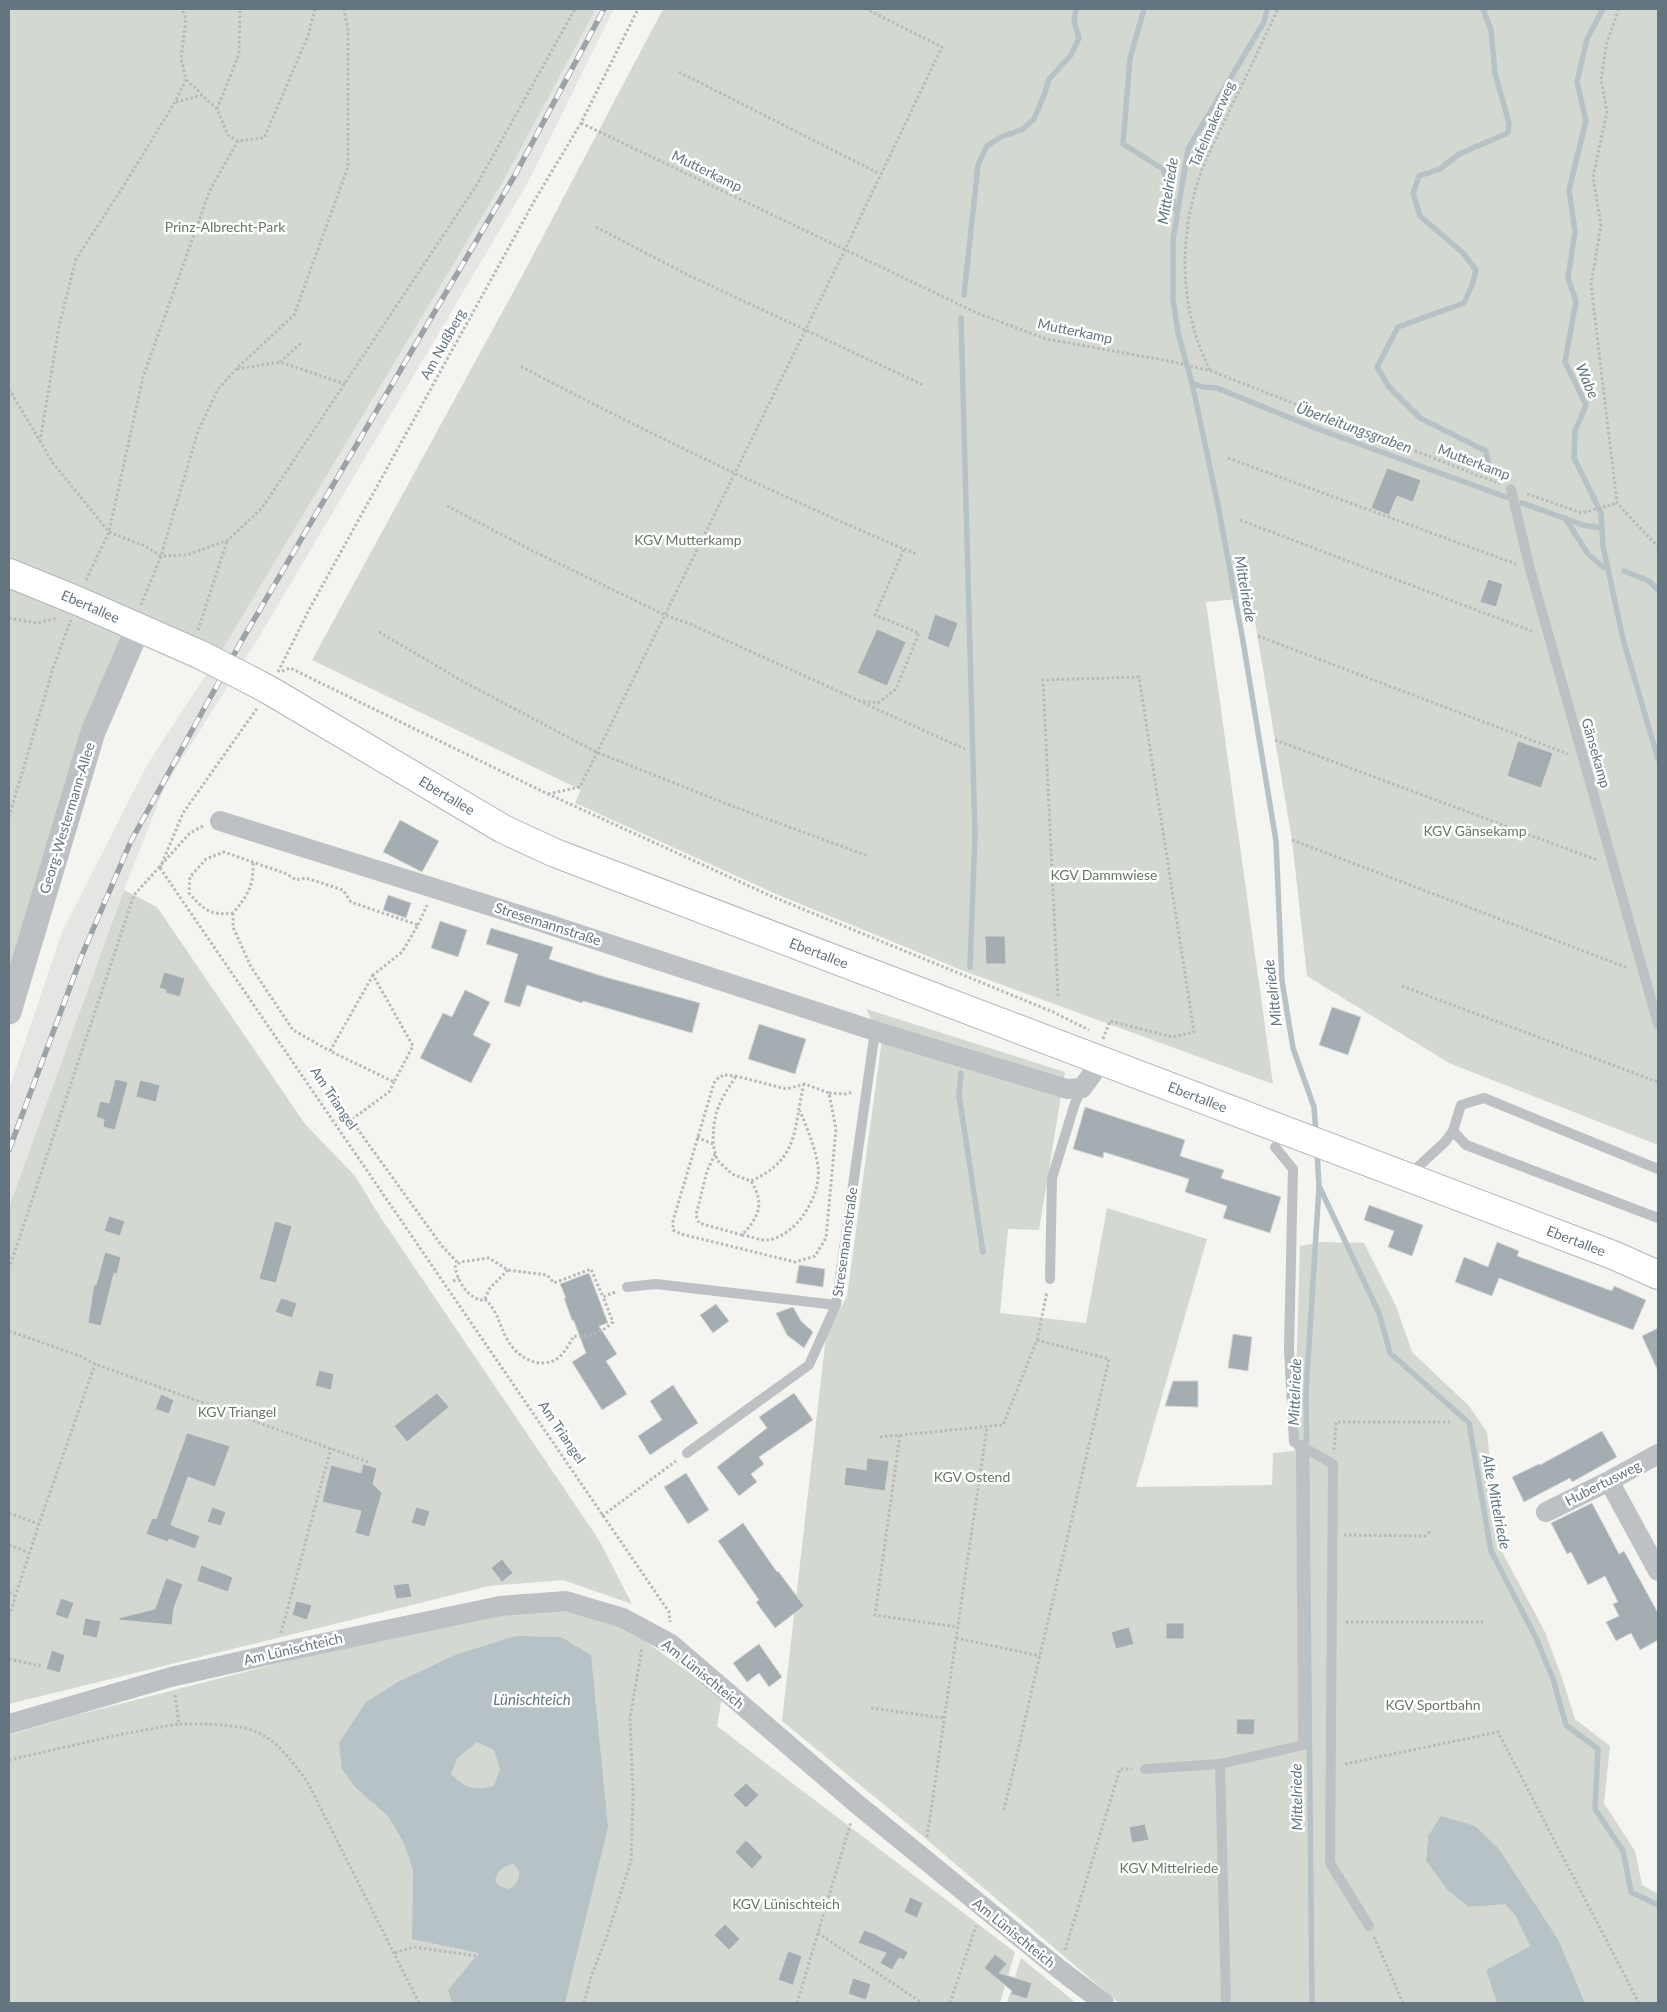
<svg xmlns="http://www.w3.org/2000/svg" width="1667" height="2012" font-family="Lato,sans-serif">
  <rect width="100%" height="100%" fill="#f4f4f0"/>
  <!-- built -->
  <path fill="#e5e6e4" d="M596,9H614L527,184L259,637L165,786L124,890L9,1207V1089L62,932L147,765L221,652L504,180Z"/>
  <!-- green -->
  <path fill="#d3d9d0" d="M9,9H596L504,180L221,652L139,614L9,979Z
    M663,9H1658V1145L1449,1063L1307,976L1292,840L1251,598L1206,602L1273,1084L964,971L776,894L575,803L581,790L312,660L522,276Z
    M124,890L157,907L305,1124L355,1176L379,1215L599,1540L632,1604L563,1580L489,1586L9,1704V1207Z
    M866,1009L1065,1072L1039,1230L1008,1229L1000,1313L1086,1323L1107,1208L1207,1239L1136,1487L1272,1485L1273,1453L1294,1451L1300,1246L1322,1242L1364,1243L1396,1306L1412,1352L1468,1405L1487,1432L1499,1546L1545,1632L1562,1678L1575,1719L1610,1746L1604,1803L1635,1851L1642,1885L1658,1894V2003H1585L1559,1941L1428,1836L1426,1861L1448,1891L1469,1907L1505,1903L1515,1915L1530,1946L1486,1970L1497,2003H1119L926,1839L782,1721L826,1336L847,1296L882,1040Z
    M568,1610L630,1630L722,1697L717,1726L1015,1952L1000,2003H9V1735L73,1716L369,1640L485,1616Z
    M1021,1958L1076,2003H1007Z"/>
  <!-- water -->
  <path fill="#b6c2c6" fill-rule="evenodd" d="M516,1636L561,1637L591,1655L608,1827L565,2003H452L448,1990L479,1953L412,1939L413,1870L404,1843L388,1816L355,1787L342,1769L339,1743L366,1702L398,1682L455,1655ZM477,1742L494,1750L500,1769L494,1786C474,1791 466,1789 451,1774L457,1758ZM513,1864L519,1870C519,1880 518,1885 508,1889L499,1886L495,1880C498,1870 503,1866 513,1864Z
    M1441,1816L1475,1826L1499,1849L1559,1941L1585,2003H1497L1486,1970L1530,1946L1515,1915L1505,1904L1469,1907L1448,1891L1426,1861L1428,1836Z"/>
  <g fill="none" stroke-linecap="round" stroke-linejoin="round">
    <!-- stream -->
    <path stroke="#b6c2c6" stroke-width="5.5" d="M1144,9L1130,58L1123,144L1163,169L1176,211
      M1267,9L1264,22L1188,149L1173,240V299L1178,333L1192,383L1218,505L1243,641L1276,841L1282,981L1293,1048L1314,1107L1316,1134
      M1483,9L1491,30L1495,73L1509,123L1508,133L1459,154L1440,169L1419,176L1413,193L1420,216L1463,253L1476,270L1472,285L1464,303L1398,327L1377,367L1389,387L1420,418L1486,451L1489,467
      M1603,9L1587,39L1577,82L1586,121L1569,190L1575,231L1568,278L1576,301L1565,362L1586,405L1575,431L1574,458L1601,513L1603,546L1623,639L1658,759
      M964,295L978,165L987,146L1001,137L1023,129L1034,119L1044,95L1049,79L1071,55L1079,38L1074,21L1076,9
      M961,318L975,835L970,967
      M1192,383L1203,387L1217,388L1315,428L1506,497
      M1522,503L1583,525L1602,528
      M1565,518L1588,554L1603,567
      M1624,571L1649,581L1658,590
      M961,1073L959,1095L983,1252
      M1320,1188L1379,1313L1390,1353L1469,1423L1491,1551L1536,1638L1553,1679L1566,1725L1598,1749L1595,1809L1623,1851L1631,1892L1658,1905
      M1312,2003L1306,1392L1319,1187L1317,1151"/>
  </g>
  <!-- building -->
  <path fill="#a4adb1" stroke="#d5d5d3" d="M1387,468L1421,480L1413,502L1397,496L1389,515L1371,508Z
    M1488,579L1503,584L1496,607L1480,602Z
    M935,614L958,623L949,648L927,639Z
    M877,629L906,642L887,686L857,673Z
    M1518,741L1553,753L1541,788L1507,776Z
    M400,820L439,841L422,872L383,852Z
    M388,895L411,903L406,918L383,910Z
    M440,921L467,930L458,957L431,948Z
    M491,928L553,947L549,959L605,977L700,1003L692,1033L583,1001L582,1003L527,985L520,1007L504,1002L518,954L486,944Z
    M985,936H1005L1006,964H986Z
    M164,972L185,978L180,997L166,993V990L159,988Z
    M465,990L490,1002L473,1035L491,1044L471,1083L420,1058L443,1013L452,1017Z
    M1332,1007L1361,1017L1348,1055L1319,1045Z
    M759,1024L806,1039L795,1074L748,1059Z
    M115,1079L128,1082L115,1130L103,1127L104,1120L96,1117L100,1101L109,1103Z
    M140,1080L160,1085L156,1102L136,1097Z
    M1085,1107L1185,1140L1180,1156L1224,1170L1221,1178L1281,1197L1270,1233L1223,1218L1227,1206L1185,1192L1189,1179L1104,1152L1103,1158L1073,1149Z
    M1369,1205L1423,1225L1412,1256L1388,1247L1394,1231L1364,1220Z
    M109,1216L125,1221L120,1236L104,1231Z
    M275,1221L292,1226L276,1283L259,1279Z
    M1497,1242L1519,1251L1517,1256L1612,1291L1614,1286L1646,1300L1633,1330L1499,1278L1492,1296L1455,1282L1464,1257L1488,1267Z
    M105,1252L121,1257L117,1274L114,1273L101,1326L88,1323L94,1284L96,1285Z
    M799,1265L825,1269L823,1287L796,1283Z
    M589,1273L608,1323L599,1326L617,1354L606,1361L627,1394L602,1410L572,1362L586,1353L574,1321L572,1320L564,1298H566L560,1284Z
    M281,1298L297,1303L292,1318L275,1312Z
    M716,1304L729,1321L713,1333L700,1315Z
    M793,1307L801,1321L813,1332L804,1348L787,1335L776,1313Z
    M1658,1328V1371L1642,1336Z
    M1233,1334L1252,1337L1248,1371L1228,1368Z
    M319,1370L334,1374L331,1390L315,1386Z
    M1173,1381H1198V1407L1165,1406Z
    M673,1385L698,1423L650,1455L638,1436L662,1420L650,1401Z
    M437,1393L449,1407L407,1442L394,1426Z
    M794,1393L813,1420L759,1457L764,1464L751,1474L757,1482L739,1496L717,1467L767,1428L759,1417Z
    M161,1394L174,1400L169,1414L155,1409Z
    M1602,1431L1617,1457L1572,1482L1570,1478L1524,1502L1512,1477L1539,1464L1540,1465Z
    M187,1433L230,1446L215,1487L188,1477L171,1525L200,1536L195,1549L169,1539L168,1542L146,1534L152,1518L156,1519Z
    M867,1458L889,1461L885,1491L844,1485L846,1467L866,1470Z
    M363,1464L377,1468L373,1484L382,1493L369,1537L355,1533L361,1511L322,1502L331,1465L361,1473Z
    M686,1473L709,1510L688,1524L664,1487Z
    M1592,1503L1619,1554L1624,1551L1658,1613V1640L1640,1650L1631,1633L1616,1641L1606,1622L1619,1616L1613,1604L1618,1602L1605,1576L1588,1585L1571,1552L1567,1554L1551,1523Z
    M212,1507L226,1512L221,1526L207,1522Z
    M416,1507L430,1511L425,1527L411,1523Z
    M743,1523L777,1572L778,1571L804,1606L775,1628L756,1602L759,1600L718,1541Z
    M502,1559L513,1573L502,1582L491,1568Z
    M201,1565L233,1577L228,1592L197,1581Z
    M166,1578L183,1584L174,1608L172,1625L119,1620V1618L155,1609Z
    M409,1583L412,1597L396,1599L393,1585Z
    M61,1598L74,1603L68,1619L55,1615Z
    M296,1601L312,1605L307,1620L292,1615Z
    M85,1618L101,1621L97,1638L82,1635Z
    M1166,1623H1184V1639H1166Z
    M1129,1627L1134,1644L1116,1649L1111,1632Z
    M759,1644L782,1677L769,1687L759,1673L747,1682L733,1663Z
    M52,1650L65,1655L60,1673L46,1669Z
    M1237,1719H1255L1254,1735L1236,1734Z
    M746,1783L759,1795L746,1808L733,1795Z
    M1145,1824L1149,1840L1132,1843L1129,1827Z
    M746,1840L763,1857L752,1869L735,1852Z
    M910,1897L923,1903L917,1918L904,1912Z
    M725,1924L740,1939L729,1950L714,1935Z
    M864,1930L875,1934L908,1952L904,1960L899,1958L892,1970L880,1963L886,1953L858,1943Z
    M788,1951L802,1956L793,1985L778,1980Z
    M995,1954L1007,1964L999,1973L1032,1983L1027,1999L1011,1994L1012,1991L984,1968Z
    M853,1978L871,1984L866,2000L848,1994Z"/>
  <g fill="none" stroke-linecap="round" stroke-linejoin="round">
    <!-- secondary casing -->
    <g stroke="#afb5b9" stroke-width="30">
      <g id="secondary">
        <path id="s1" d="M9,573L78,601L201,655"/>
        <path id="s2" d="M252,681L269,690L503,829L555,853L1613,1255L1658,1275"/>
      </g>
    </g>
    <!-- path -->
    <path stroke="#b7babc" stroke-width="3" stroke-dasharray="2.5 2.5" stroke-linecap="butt" d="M1619,9L1607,42L1601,79L1607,112L1593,177L1601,225L1591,285L1617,503L1658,547
      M679,72L880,174
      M186,80L202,94
      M176,102L202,95L217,109L228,135L238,141L264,138L308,36L315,9
      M217,109L239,54L240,9
      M581,123L977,313L1046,339L1169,361L1211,371L1500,484
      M596,227L690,276L923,385
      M280,362L302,342
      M237,369L280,362L345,384
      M1210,370C1178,308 1178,232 1203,167C1211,146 1223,126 1232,105C1248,73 1263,41 1278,9
      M9,389L53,463L109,532L145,546L161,556L187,555L228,540L262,508L268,499L476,186L575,9
      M40,442L59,326L76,259L123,187L175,102L186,80L181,58L186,19L182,9
      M1228,458L1516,564
      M1527,494L1582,513L1617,503
      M447,506L535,552L665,615L690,624L860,701L878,703L896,689L919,633L875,615L904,549C773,493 645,432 520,366
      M1240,520L1534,632
      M904,549L918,555
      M86,580L109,532L143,377L210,190L238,141
      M141,605L161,556L198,431L218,389L236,369L294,315L348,167V30L344,9
      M9,618L36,623L58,618
      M198,630L227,541
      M379,632L464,682L596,752L732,806L868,856
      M1258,636L1568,754
      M282,671L290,668L548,794L771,896L1053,1012L1089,1030
      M278,672L310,608L536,198L581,123L638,9
      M863,703L965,749
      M1275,740L1597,860
      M548,794L580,787L838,264L942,47L866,9
      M9,817L54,665L71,620
      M1292,840L1628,968
      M253,863C254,887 247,896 233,913C210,916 203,909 189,893L190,877L206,859L224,852L287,874L296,880L306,878L343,890L351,902L418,925L402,952L373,975L413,1046L394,1082L330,1051L373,975
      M160,868L183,813L258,707
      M160,868L669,1612L670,1622
      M233,913V927L251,967L293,1030L330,1051
      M418,925L427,905
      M1402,986L1658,1082
      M1058,996L1043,680L1139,677L1194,1032L1173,1037L1110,1021L1103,1039
      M725,1075L736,1076L786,1089L805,1084L829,1093L836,1129L826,1238L815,1256L795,1262L681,1234L673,1230V1221L714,1083L719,1077Z
      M829,1093L845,1094L853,1092
      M351,1120L442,1246L458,1263
      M344,1125L389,1092L394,1082
      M697,1137L713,1144L717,1160L732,1174L751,1181C800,1159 793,1129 804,1084
      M713,1144C713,1112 719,1102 736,1076
      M715,1154L707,1171L696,1215L699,1223L742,1235C759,1217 765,1203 751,1181
      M742,1235C750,1236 761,1241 768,1240C798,1235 822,1194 818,1166C815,1147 807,1128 800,1111
      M9,1269L134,895L190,833L203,826
      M508,1270L490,1288L485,1299L481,1300C467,1297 458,1281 455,1267L460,1262L489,1258L508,1270L547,1275L554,1283L591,1269L603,1297L615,1292
      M453,1281L459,1278
      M485,1299C499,1313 498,1323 507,1339C516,1356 536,1369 555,1360C564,1355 569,1344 574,1336C587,1338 603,1332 613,1322L603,1297
      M9,1331L80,1356L95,1364L368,1462
      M900,1435L875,1615L957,1627
      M880,1437L1003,1425L1037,1340L1047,1292
      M1334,1450L1336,1422H1450
      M9,1513L39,1524
      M602,1516L676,1461
      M1344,1535L1425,1536L1431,1531
      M9,1545L29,1553
      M9,1592L15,1596
      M9,1616L39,1524L95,1364
      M1346,1622H1483
      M281,1633L331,1448
      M956,1638L1040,1656
      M9,1659L41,1666
      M175,1695L179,1724C204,1724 234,1723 257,1732C279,1742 293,1763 307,1781L419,2003
      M871,1708L944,1718
      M9,1760L122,1734L179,1724
      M1345,1764L1498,1732L1639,2003
      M1004,1810L1109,1359L1037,1340
      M927,1837L987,1427
      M818,1933L922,2003
      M1374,1937L1403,2003
      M1065,1950L1120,1769H1132
      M395,1953L413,1947L477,1956
      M584,2003L592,1974L607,1936L631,1861L633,1795L630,1718L642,1648
      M797,2003L851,1822
      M950,2003L976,1926"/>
    <!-- service -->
    <path stroke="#bdc1c4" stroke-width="10" d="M1511,489L1530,569L1658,1024
      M1275,1147L1293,1169L1289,1349L1294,1442L1333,1464L1330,1863L1369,1926
      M1658,1169L1484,1098L1461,1105L1453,1131L1466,1145L1658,1218
      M1408,1176L1445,1142L1453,1131
      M1050,1279L1052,1178L1075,1103L1082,1088
      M627,1287L656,1284L836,1305L875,1031
      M687,1453L809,1365L836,1305
      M1220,1764L1226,2003
      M1145,1769L1220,1764L1303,1745L1301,1445"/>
    <!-- minor -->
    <path stroke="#bdc1c4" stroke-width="20" d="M220,821L529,918L875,1031L1067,1089L1082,1088L1093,1073L1096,1058
      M1609,1481L1658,1571
      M1546,1512L1609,1481L1658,1454
      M9,1724L171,1677L277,1653L500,1606L566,1601L623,1618L671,1644L857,1804L1059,1969L1104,2003"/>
    <!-- tertiary -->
    <path stroke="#bdc1c4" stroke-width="25" d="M9,1012L93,732L138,628"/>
    <!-- secondary -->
    <use href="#secondary" stroke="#fff" stroke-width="28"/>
    <!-- rail casing -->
    <g stroke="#9ca3a8" stroke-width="5.5">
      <path id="rail" d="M9,1150L82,955L131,841L242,640L515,175L604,9"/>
    </g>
    <!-- rail -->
    <use href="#rail" stroke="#fff" stroke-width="4" stroke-dasharray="11" stroke-linecap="butt"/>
    <!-- secondary-bridge casing -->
    <g stroke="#afb5b9" stroke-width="30" stroke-linecap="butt">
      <path id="secondary-bridge" d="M201,655L252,681"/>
    </g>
    <!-- secondary-bridge -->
    <use href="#secondary-bridge" stroke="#fff" stroke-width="28"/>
  </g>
  <g text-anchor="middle" stroke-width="5" stroke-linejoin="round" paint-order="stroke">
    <!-- street labels -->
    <g font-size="14" fill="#647580" stroke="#fff">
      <text transform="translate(1212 124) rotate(-66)" y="5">Tafelmakerweg</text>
      <text transform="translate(707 171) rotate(26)" y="5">Mutterkamp</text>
      <text transform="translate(1075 331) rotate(12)" y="5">Mutterkamp</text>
      <text transform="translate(443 344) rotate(-61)" y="5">Am Nußberg</text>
      <text transform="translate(1474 462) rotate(21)" y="5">Mutterkamp</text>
      <text dy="5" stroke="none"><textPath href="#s1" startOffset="88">Ebertallee</textPath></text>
      <text transform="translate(1596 753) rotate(74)" y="5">Gänsekamp</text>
      <text dy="5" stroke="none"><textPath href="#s2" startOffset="226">Ebertallee</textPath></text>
      <text transform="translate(67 818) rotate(-73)" y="5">Georg-Westermann-Allee</text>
      <text transform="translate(548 924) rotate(18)" y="5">Stresemannstraße</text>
      <text dy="5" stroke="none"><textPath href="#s2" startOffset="631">Ebertallee</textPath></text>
      <text dy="5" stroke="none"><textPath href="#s2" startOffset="1036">Ebertallee</textPath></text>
      <text transform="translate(334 1098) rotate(56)" y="5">Am Triangel</text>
      <text dy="5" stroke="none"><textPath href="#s2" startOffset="1441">Ebertallee</textPath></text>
      <text transform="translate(845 1242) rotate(-82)" y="5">Stresemannstraße</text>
      <text transform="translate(562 1432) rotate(56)" y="5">Am Triangel</text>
      <text transform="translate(1603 1483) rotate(-27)" y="5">Hubertusweg</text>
      <text transform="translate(293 1649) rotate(-13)" y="5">Am Lünischteich</text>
      <text transform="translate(703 1674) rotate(39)" y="5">Am Lünischteich</text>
      <text transform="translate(1014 1933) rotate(39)" y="5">Am Lünischteich</text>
    </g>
    <!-- park labels -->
    <g font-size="14" fill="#687863" stroke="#fff">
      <text x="225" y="232">Prinz-Albrecht-Park</text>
      <text x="688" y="545">KGV Mutterkamp</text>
      <text x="1475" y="836">KGV Gänsekamp</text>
      <text x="1104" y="880">KGV Dammwiese</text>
      <text x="237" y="1417">KGV Triangel</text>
      <text x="972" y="1482">KGV Ostend</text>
      <text x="1433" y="1710">KGV Sportbahn</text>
      <text x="1169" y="1873">KGV Mittelriede</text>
      <text x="786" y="1909">KGV Lünischteich</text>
    </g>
    <!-- water labels -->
    <g font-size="15" font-style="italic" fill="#60777e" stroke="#fff">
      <text transform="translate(1168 191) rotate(-81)" y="5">Mittelriede</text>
      <text transform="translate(1587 381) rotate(67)" y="5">Wabe</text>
      <text transform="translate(1354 428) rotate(20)" y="5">Überleitungsgraben</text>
      <text transform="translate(1245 589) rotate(80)" y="5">Mittelriede</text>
      <text transform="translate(1273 993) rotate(-97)" y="5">Mittelriede</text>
      <text transform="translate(1295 1392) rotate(-88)" y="5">Mittelriede</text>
      <text transform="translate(1496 1502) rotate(79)" y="5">Alte Mittelriede</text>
      <text x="532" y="1705">Lünischteich</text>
      <text transform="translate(1297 1797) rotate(-91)" y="5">Mittelriede</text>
    </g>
  </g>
  <!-- border -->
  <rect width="1667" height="2012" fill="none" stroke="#647580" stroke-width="20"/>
</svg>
